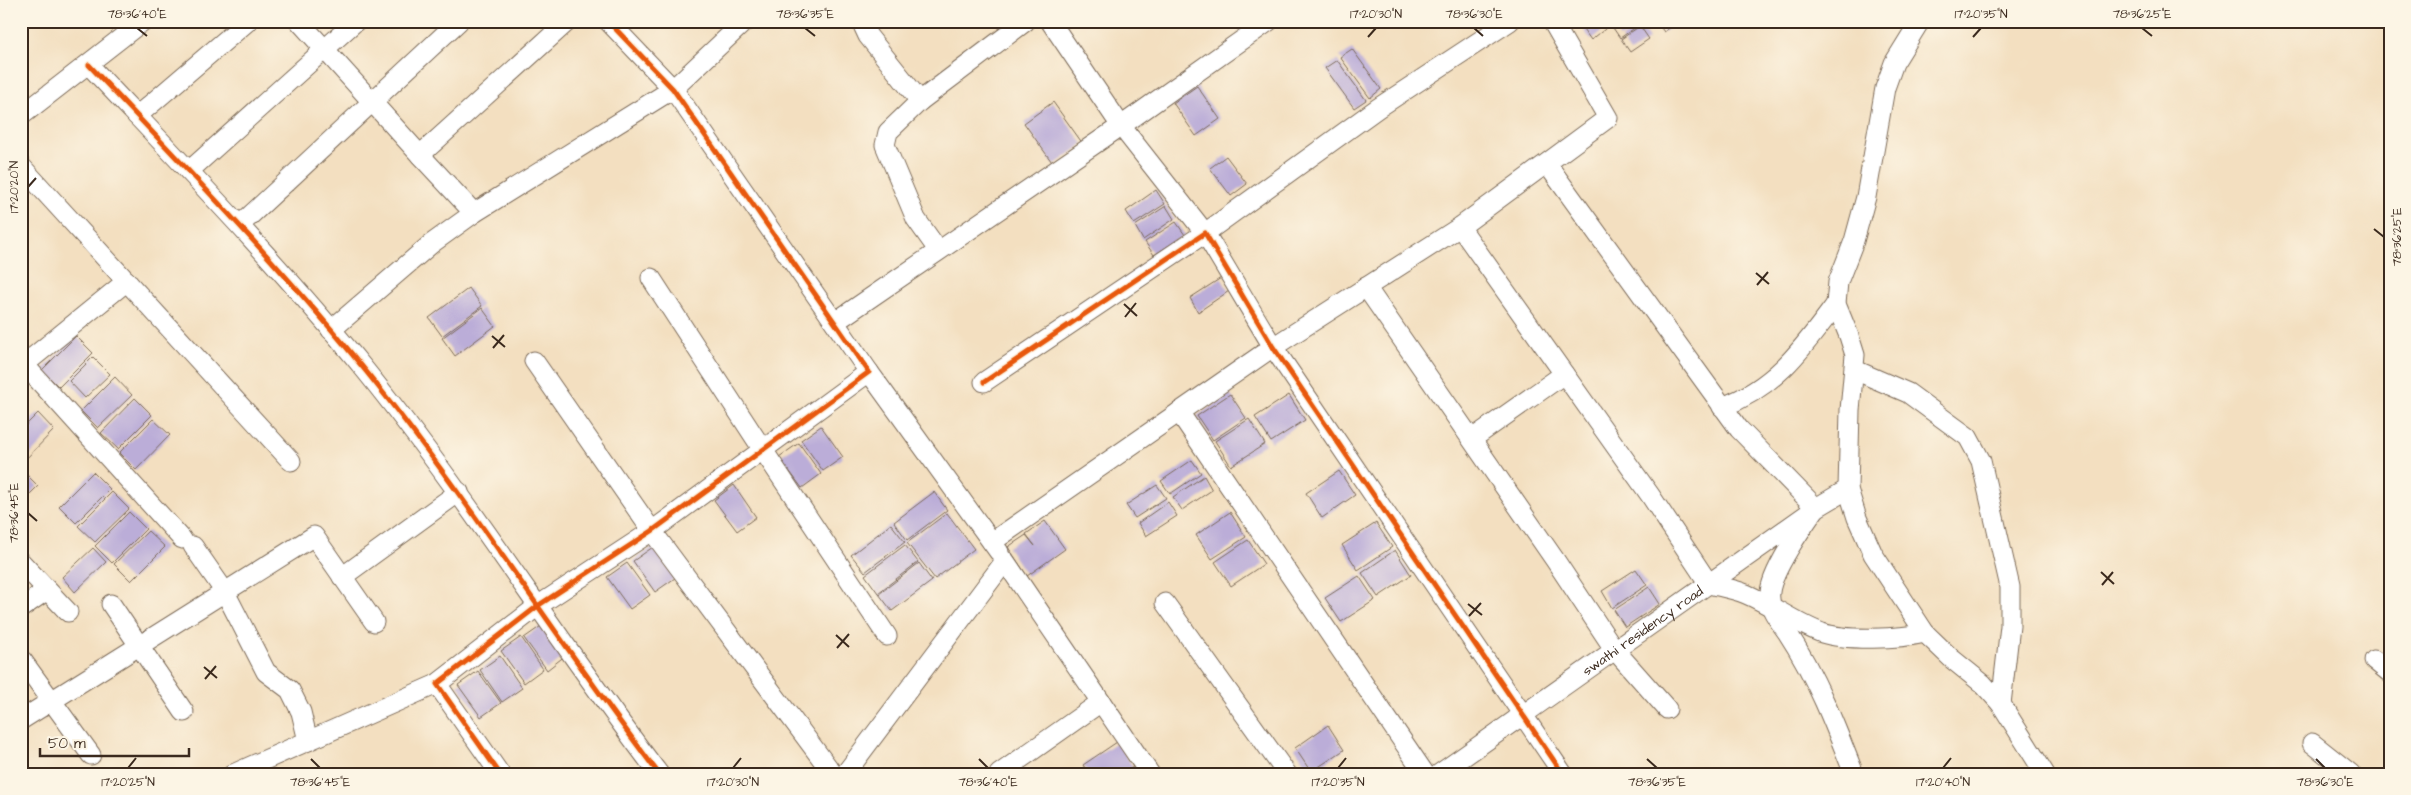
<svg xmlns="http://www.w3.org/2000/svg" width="2411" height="795" font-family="'Architects Daughter',sans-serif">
  <rect width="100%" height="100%" fill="#fcf5e5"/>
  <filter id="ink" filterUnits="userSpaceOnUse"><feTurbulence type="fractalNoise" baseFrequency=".02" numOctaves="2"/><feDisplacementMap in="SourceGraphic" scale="10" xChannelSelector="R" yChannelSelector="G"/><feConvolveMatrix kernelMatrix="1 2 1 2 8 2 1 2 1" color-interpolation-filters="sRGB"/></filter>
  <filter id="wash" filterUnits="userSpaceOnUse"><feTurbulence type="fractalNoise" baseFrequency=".0096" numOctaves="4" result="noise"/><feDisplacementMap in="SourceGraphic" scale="20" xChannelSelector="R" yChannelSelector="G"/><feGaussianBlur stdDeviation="1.12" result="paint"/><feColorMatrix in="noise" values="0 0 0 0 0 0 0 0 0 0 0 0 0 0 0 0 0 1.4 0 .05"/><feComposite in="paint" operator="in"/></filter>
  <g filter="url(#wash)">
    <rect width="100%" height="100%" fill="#f3dfc0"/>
    <g id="blocks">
      <!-- building -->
      <path fill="#bbadd8" d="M1588,21H1606L1609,26L1591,40L1581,26Z
        M1616,21H1636L1639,25L1620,38L1611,25Z
        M1656,21H1679L1664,32Z
        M1640,26L1649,39L1630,52L1621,39Z
        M1352,49L1381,89L1370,98L1340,57Z
        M1337,60L1366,100L1354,108L1325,68Z
        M1197,86L1220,119L1196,136L1173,103Z
        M1053,102L1083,144L1054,165L1024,123Z
        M1226,156L1247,184L1231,196L1210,168Z
        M1156,190L1165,204L1134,224L1126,211Z
        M1166,206L1174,219L1143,240L1135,226Z
        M1176,222L1185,235L1154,255L1145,242Z
        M1221,278L1229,291L1198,312L1190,298Z
        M469,288L482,306L442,336L429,318Z
        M482,308L495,326L455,356L442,338Z
        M76,336L93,353L59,387L42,370Z
        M93,357L110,374L85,398L69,381Z
        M115,377L132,395L98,428L81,411Z
        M1230,394L1246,418L1213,440L1197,416Z
        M1289,395L1305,420L1271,442L1255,417Z
        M135,398L152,415L118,449L101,433Z
        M38,413L54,430L21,464V430Z
        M153,419L170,435L136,470L119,453Z
        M1249,419L1265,444L1231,466L1215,441Z
        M821,426L843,457L823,471L801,440Z
        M799,443L821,474L802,488L779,457Z
        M1192,460L1201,473L1170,494L1161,481Z
        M21,469L38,486L21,503Z
        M1339,471L1355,495L1322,518L1306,493Z
        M93,472L110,489L76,523L59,506Z
        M1204,476L1212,490L1182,510L1173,497Z
        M734,485L756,517L737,531L714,500Z
        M1157,485L1166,498L1135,518L1126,505Z
        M112,492L129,509L95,542L78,526Z
        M934,492L947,510L907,540L894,522Z
        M1168,502L1177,516L1146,536L1138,523Z
        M129,512L146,529L112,563L95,546Z
        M1230,512L1246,537L1212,559L1196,535Z
        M947,513L974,549L935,579L907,543Z
        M1045,521L1065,549L1027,576L1008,547L1026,535L1035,546L1026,534Z
        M1376,523L1392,547L1358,570L1342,545Z
        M891,524L905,542L865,572L851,555Z
        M148,531L165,547L131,581L114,564Z
        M1248,540L1264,564L1231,586L1215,562Z
        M905,545L918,562L878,593L865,575Z
        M653,547L675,578L655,592L633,561Z
        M93,548L106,562L75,592L62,577Z
        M1395,550L1411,575L1378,597L1362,573Z
        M627,563L650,595L630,609L607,577Z
        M919,563L932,581L892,611L879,594Z
        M1636,569L1647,585L1612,608L1602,591Z
        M1359,576L1375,600L1341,622L1325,598Z
        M1649,587L1660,604L1625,627L1614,610Z
        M544,624L566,655L547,670L524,638Z
        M521,637L543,669L524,683L501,651Z
        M500,656L522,688L502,702L480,670Z
        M478,671L501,703L481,717L458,685Z
        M1328,725L1344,750L1311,772L1295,748Z
        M1117,742L1133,767L1122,774H1089L1083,765Z"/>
    </g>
  </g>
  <g filter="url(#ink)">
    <use href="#blocks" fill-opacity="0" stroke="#7b6957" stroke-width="1"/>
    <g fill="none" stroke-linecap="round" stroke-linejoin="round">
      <!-- minor casing -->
      <g stroke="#7b6957" stroke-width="21">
        <g id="minor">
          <path d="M299,21L420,155L568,21"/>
          <path d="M861,21L868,36L920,101L1026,21"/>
          <path d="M1050,21L1121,126L1205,233L1378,108L1510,21"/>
          <path d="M1920,21L1894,63L1885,88L1866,197L1854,241L1838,282L1836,304L1849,336L1855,355L1850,410L1848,489L1857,518L1873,554L1925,633L1952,659L1983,684L2001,704L2045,774"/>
          <path d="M89,65C183,165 279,264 365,370C470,500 558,642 659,774"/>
          <path d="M920,101L888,132L885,145L916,219L938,250"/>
          <path d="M21,116L143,21"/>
          <path d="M137,116L248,21"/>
          <path d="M420,155L474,213"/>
          <path d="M1547,164L1739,429L1816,508C1803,526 1772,571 1770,592C1768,609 1778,619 1787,632C1816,676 1835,725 1854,774"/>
          <path d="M21,166L291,461"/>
          <path d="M189,171L356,21"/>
          <path d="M240,225L459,21"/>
          <path d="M1460,227L1650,495L1709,584C1721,587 1734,589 1746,594C1772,605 1795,623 1822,633C1847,641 1899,639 1925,633"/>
          <path d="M651,278L763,450L887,636"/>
          <path d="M1366,287L1555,560L1614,649L1667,709"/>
          <path d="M835,322L1121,126L1269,21"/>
          <path d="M331,330L431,244L474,213L673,89L745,21"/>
          <path d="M21,361L182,539"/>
          <path d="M534,361L652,531L833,774"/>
          <path d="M21,367L127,281"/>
          <path d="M1855,370L1908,393L1968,437L1981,461L2010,587V626L2001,704"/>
          <path d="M869,372L999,552"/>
          <path d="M984,382L1205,233L1273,347L1563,774"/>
          <path d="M1722,407C1776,387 1803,348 1836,304"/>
          <path d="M1179,412L1425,774"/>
          <path d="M1472,439L1564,374"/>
          <path d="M992,542L1273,347L1460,227L1608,118L1552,21"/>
          <path d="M193,546L225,592L266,672L290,690L301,712L308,741"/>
          <path d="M21,562L68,612"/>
          <path d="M342,577L459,492"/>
          <path d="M1165,603L1287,774"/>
          <path d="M111,604L184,712"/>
          <path d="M21,608L47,590"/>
          <path d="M22,660L91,755"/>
          <path d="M2374,660L2390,673"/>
          <path d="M21,720L314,536L374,622"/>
          <path d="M2312,743L2351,774"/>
          <path d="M233,774L437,684"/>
          <path d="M500,774L437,684L539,605L652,531L869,372L673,89L608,21"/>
          <path d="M845,774L1005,561L1150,774"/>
          <path d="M999,774L1101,702"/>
          <path id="s1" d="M1439,774L1816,508L1848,489"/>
        </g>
      </g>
      <!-- minor -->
      <use href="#minor" stroke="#fff" stroke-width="19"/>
      <!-- cycleway casing -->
      <g stroke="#fcf5e5" stroke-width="8">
        <path id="cycleway" d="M89,65C183,165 279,264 365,370C470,500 558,642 659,774
          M984,382L1205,233L1273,347L1563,774
          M500,774L437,684L539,605L652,531L869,372L673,89L608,21"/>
      </g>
      <!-- cycleway -->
      <use href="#cycleway" stroke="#e8590c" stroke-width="5"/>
    </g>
  </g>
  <!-- ticks -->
  <path fill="none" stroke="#3b2a1e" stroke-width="2" d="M137,28L147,36M805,28L815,36M1474,28L1483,36M2142,28L2152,36M1368,37L1376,28M1973,37L1981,28M28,187L36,178M2374,229L2384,237M1756,273L1769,284M1757,285L1768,272M1124,304L1137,316M1125,317L1136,303M492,336L505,347M493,348L504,335M28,513L37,521M2101,572L2114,584M2102,585L2113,572M1468,604L1482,615M1469,616L1481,603M836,635L849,647M837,648L849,634M204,667L217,678M205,679L216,666M311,759L320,768M979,759L988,768M1647,759L1657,768M2316,759L2325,768M128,768L136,758M733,768L741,758M1338,768L1346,758M1943,768L1951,758"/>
  <g text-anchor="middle" stroke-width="5" stroke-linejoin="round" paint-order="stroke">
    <!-- street labels -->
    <g font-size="14" fill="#3b2a1e" stroke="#fcf5e5">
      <text dy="5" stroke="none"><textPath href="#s1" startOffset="249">swathi residency road</textPath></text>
    </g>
  </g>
  <!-- margin -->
  <rect width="2411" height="795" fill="none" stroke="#fcf5e5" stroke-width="55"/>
  <!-- scale -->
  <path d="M40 748v8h149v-8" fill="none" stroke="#3b2a1e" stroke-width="2.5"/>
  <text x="48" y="748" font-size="15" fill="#3b2a1e" stroke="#fcf5e5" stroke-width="4" paint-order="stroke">50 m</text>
  <rect x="28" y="28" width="2356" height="740" fill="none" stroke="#3b2a1e" stroke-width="2"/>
  <g font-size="12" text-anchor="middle" fill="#3b2a1e">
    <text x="137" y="18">78°36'40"E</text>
    <text x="805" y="18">78°36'35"E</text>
    <text x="1376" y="18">17°20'30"N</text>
    <text x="1474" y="18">78°36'30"E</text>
    <text x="1981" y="18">17°20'35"N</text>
    <text x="2142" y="18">78°36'25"E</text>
    <text transform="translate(14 187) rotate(-90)" y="4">17°20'20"N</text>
    <text transform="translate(2397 237) rotate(-90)" y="4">78°36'25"E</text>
    <text transform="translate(14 513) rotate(-90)" y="4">78°36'45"E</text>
    <text x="128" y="786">17°20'25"N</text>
    <text x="320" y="786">78°36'45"E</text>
    <text x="733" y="786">17°20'30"N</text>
    <text x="988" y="786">78°36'40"E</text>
    <text x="1338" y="786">17°20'35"N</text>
    <text x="1657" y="786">78°36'35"E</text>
    <text x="1943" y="786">17°20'40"N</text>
    <text x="2325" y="786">78°36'30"E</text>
  </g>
</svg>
